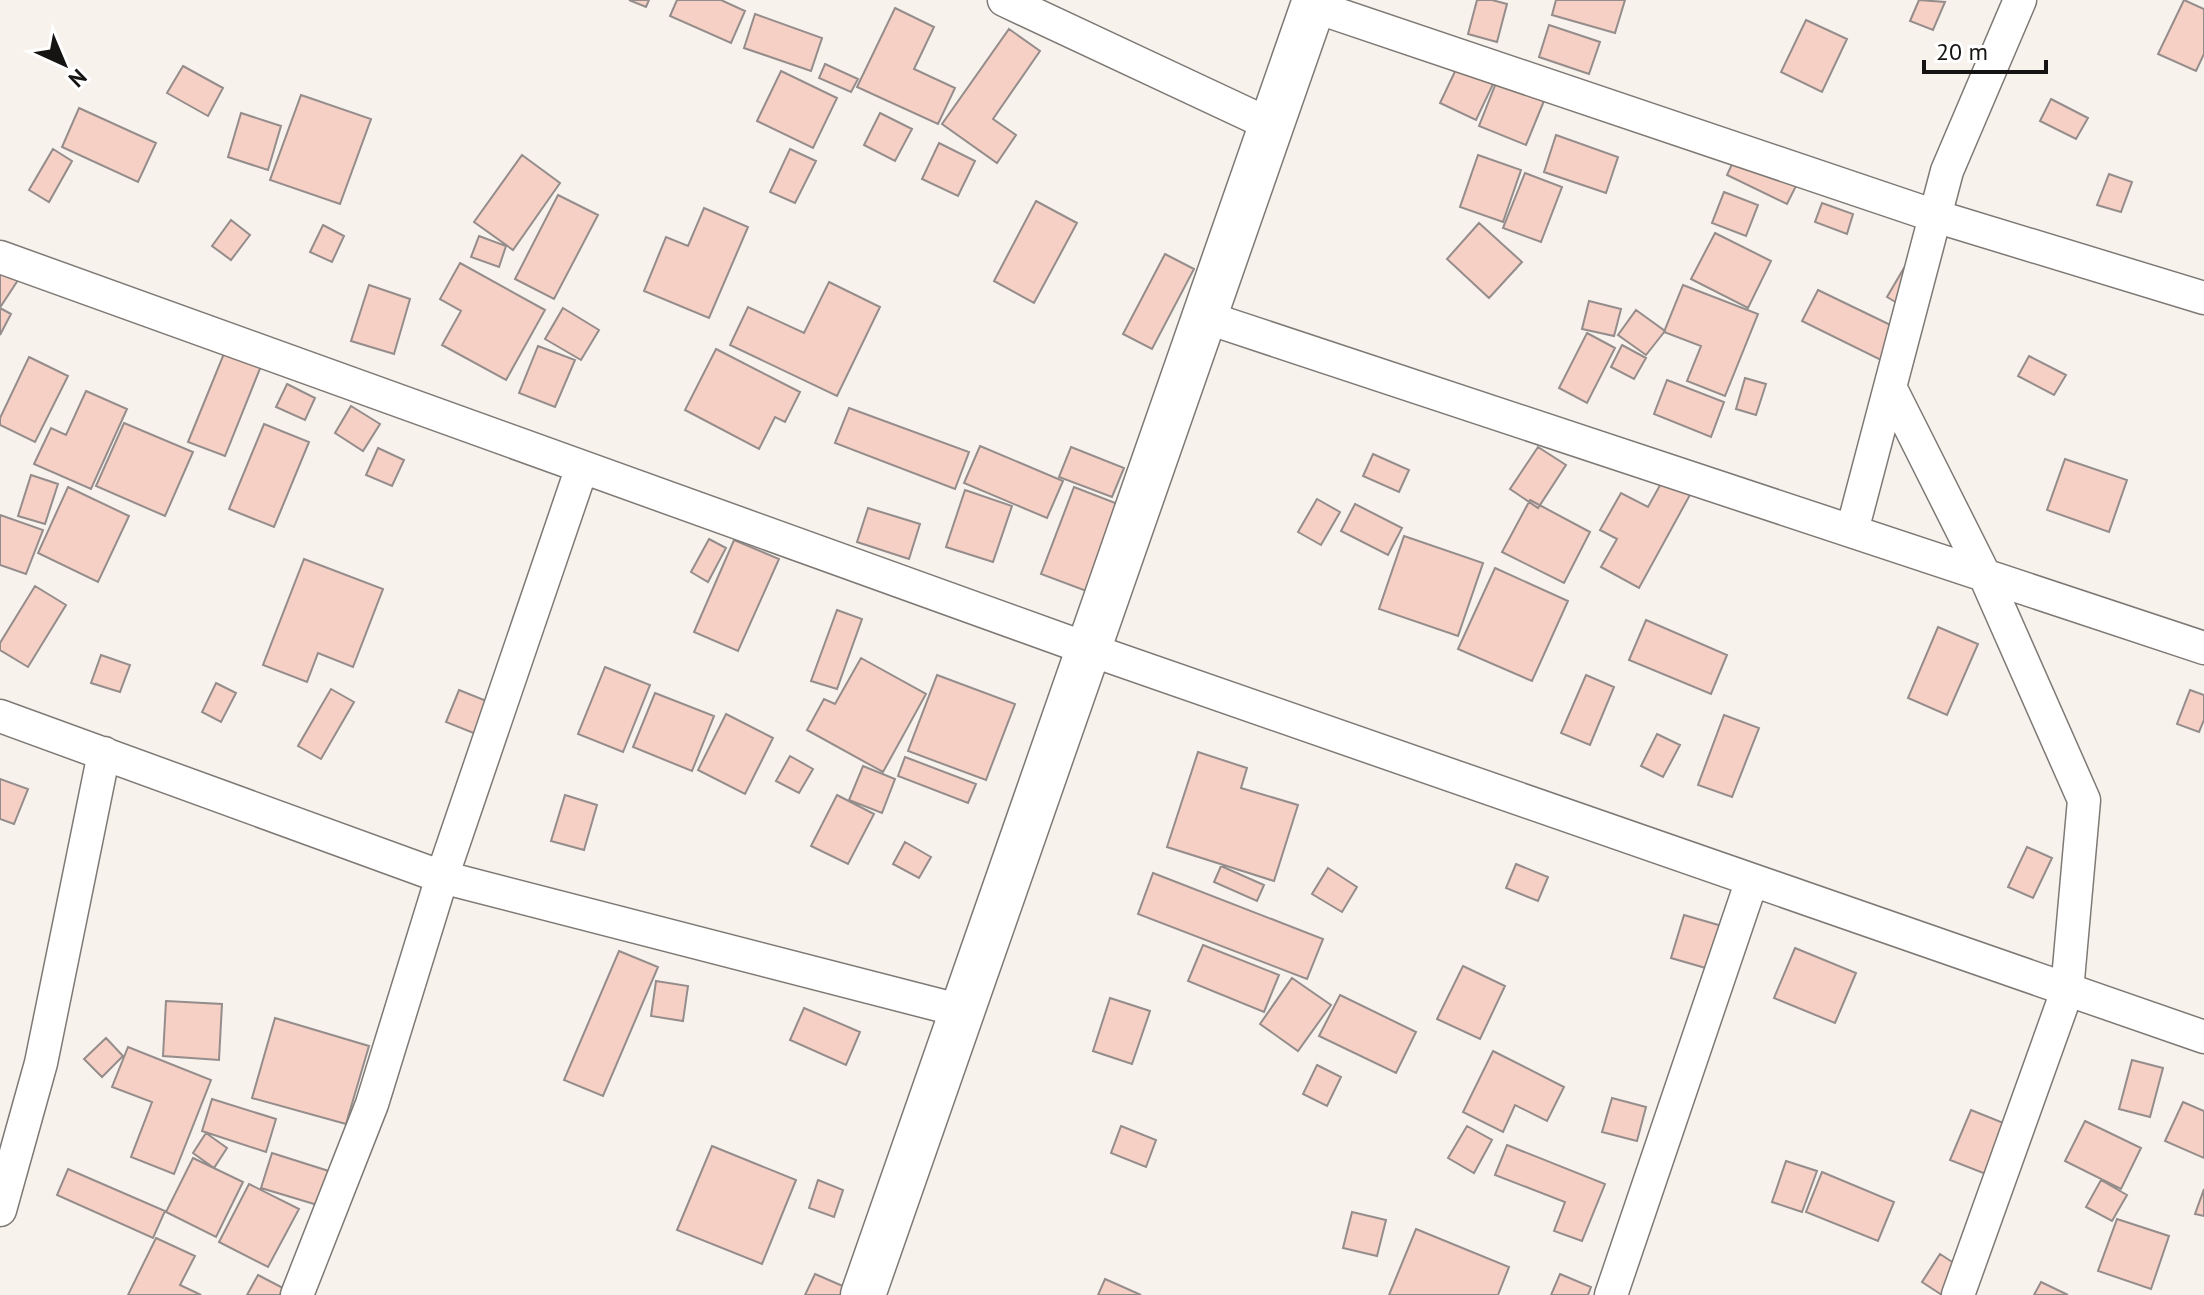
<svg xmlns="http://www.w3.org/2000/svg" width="2204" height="1295" font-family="'PT Sans',sans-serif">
  <rect width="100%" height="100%" fill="#f8f2ed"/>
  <!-- building -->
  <path fill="#f6cfc5" stroke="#948d8b" stroke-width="2" d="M629,0H649L646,7Z
    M677,0H721L745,11L731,43L670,16Z
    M1477,0H1492L1507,4L1497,42L1468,34Z
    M1556,0H1625L1615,33L1552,15Z
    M1919,0L1945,2L1933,30L1910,21Z
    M2184,0L2204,9V54L2196,71L2158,54Z
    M895,8L934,27L914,69L955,88L938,124L857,87Z
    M755,14L822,38L811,71L744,48Z
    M1806,20L1847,39L1822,92L1781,72Z
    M1549,25L1600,42L1589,74L1539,57Z
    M1009,29L1040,51L993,119L1016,135L997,163L942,124Z
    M1459,63L1495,80L1476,120L1440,103Z
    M825,64L858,79L851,92L819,78Z
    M183,66L223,88L208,116L167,93Z
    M781,71L837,98L813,148L757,121Z
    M1498,78L1546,96L1526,145L1479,126Z
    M301,95L371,119L340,204L270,180Z
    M2051,99L2088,118L2076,139L2040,121Z
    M79,108L156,143L138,182L62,147Z
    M241,113L281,126L268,170L228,157Z
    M880,113L912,129L895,161L864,145Z
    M1556,135L1618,157L1606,193L1544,172Z
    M939,143L975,161L958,196L922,179Z
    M53,149L72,161L49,202L29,190Z
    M790,149L816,161L795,203L770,192Z
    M1738,151L1799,180L1787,204L1727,175Z
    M522,155L560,183L513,250L474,222Z
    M1478,155L1521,170L1503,222L1460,207Z
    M1525,173L1562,187L1541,242L1503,228Z
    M2109,174L2132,182L2121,212L2097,205Z
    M1724,192L1758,205L1746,236L1712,223Z
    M558,195L598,215L554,299L515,279Z
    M1036,201L1077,223L1034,303L994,281Z
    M1822,203L1853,214L1847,234L1815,222Z
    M704,208L748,227L709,318L644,291L666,237L688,246Z
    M231,220L250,235L231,260L212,246Z
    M1479,223L1522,262L1489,298L1447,259Z
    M323,225L344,236L332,262L310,252Z
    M1715,233L1771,261L1748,308L1691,279Z
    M479,236L506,246L499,267L471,257Z
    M1165,254L1194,269L1152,349L1123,334Z
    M460,263L545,310L506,380L442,345L461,311L440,299Z
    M0,264L20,277L1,306H0Z
    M1904,268L1926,282L1909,310L1887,297Z
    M829,282L880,307L837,396L730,345L748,307L804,333Z
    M369,285L410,299L394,354L351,341Z
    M1683,285L1758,314L1725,396L1687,381L1701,346L1664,332Z
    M1818,290L1903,331L1887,363L1802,321Z
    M1589,301L1621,309L1614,336L1582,329Z
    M0,308L11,314L0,335Z
    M563,308L599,330L581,360L545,339Z
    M1636,310L1665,331L1646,355L1618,335Z
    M1587,333L1615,348L1587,403L1559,388Z
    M1622,345L1646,358L1634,379L1611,367Z
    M538,346L575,360L555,407L519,393Z
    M716,349L800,392L785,422L775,417L759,449L685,410Z
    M225,351L261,366L225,456L188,442Z
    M2029,356L2066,375L2054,395L2018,376Z
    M29,357L68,376L35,442L0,425V418Z
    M1745,378L1766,384L1756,415L1736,409Z
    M1667,380L1724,402L1711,437L1654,414Z
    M287,384L315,398L305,420L276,407Z
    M86,391L127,409L91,489L34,464L51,428L66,435Z
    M351,406L380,424L363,451L335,433Z
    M849,408L969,452L955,489L835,443Z
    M124,423L193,452L165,516L96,486Z
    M264,424L309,442L274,527L229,509Z
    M980,446L1063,481L1047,518L964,483Z
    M1071,447L1124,468L1112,497L1059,477Z
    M1538,447L1566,465L1538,508L1510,489Z
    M378,448L404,460L392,486L366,475Z
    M1373,454L1409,470L1399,492L1363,476Z
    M2065,459L2127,480L2109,532L2047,510Z
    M31,475L58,484L45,524L18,516Z
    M1664,478L1691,493L1639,588L1601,567L1617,539L1600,530L1621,493L1648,507Z
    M68,487L129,516L98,582L38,553Z
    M1074,487L1123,506L1089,592L1041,574Z
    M965,490L1012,506L993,562L946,547Z
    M1317,499L1340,512L1321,545L1298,532Z
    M1530,500L1590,532L1564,583L1502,552Z
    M1355,504L1402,528L1388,555L1341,531Z
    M868,508L920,524L909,559L857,542Z
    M0,515L43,530L26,574L0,565Z
    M1404,536L1483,563L1458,636L1379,609Z
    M709,539L726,548L708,582L691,572Z
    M734,540L779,559L738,651L694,632Z
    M304,559L383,589L353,667L318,653L307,682L263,665Z
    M1495,568L1568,601L1532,681L1458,649Z
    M35,586L66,605L28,667L0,650V643Z
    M837,610L862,619L837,689L811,681Z
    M1646,620L1727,655L1711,694L1629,660Z
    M1938,627L1978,644L1947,715L1908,698Z
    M101,655L130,665L120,692L91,683Z
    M861,658L926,694L883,772L807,730L824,699L835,704Z
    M605,667L650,685L623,752L578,734Z
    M937,675L1015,704L986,780L908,751Z
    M1586,675L1614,687L1590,745L1561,733Z
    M216,683L236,693L221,722L202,712Z
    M331,689L354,702L321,759L298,746Z
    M459,690L499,706L486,738L446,722Z
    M2190,690L2204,695V720L2199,732L2177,724Z
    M655,693L714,716L692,771L633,747Z
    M726,714L773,738L745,794L698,770Z
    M1724,715L1759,728L1732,797L1698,785Z
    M1657,734L1680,745L1663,777L1641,766Z
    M1198,752L1247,768L1241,788L1298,805L1274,881L1167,847Z
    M790,756L813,769L799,793L776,781Z
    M905,757L976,784L968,803L898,776Z
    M863,766L895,779L882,813L849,800Z
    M0,779L28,789L14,824L0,819Z
    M565,795L597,805L584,850L551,841Z
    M837,795L874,814L848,864L811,846Z
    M905,842L931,857L919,878L893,864Z
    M2027,847L2052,858L2033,898L2008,887Z
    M1516,864L1548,877L1538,901L1506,888Z
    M1221,866L1264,885L1257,901L1214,882Z
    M1328,868L1357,887L1342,912L1312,894Z
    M1153,873L1323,939L1307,979L1138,914Z
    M1684,915L1722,926L1709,969L1671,958Z
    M1203,945L1279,975L1264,1012L1188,981Z
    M1795,948L1856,973L1835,1023L1774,998Z
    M619,951L658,967L603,1096L564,1080Z
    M1463,966L1505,986L1480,1039L1437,1019Z
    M1292,978L1331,1005L1298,1051L1260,1024Z
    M656,981L688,986L683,1021L651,1016Z
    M1340,995L1416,1032L1396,1073L1319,1036Z
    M1110,998L1150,1011L1132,1064L1093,1051Z
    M166,1001L222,1004L219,1060L163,1056Z
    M804,1008L860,1032L846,1065L790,1040Z
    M275,1018L369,1046L346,1124L252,1098Z
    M106,1038L123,1056L102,1077L84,1059Z
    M128,1047L211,1080L174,1174L131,1157L152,1102L112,1087Z
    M1493,1051L1564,1087L1547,1121L1515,1105L1503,1132L1463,1112Z
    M2132,1060L2163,1068L2150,1117L2119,1109Z
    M1317,1065L1341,1077L1327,1106L1303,1094Z
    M1612,1098L1646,1107L1637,1141L1602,1132Z
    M212,1099L276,1119L266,1152L202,1131Z
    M2183,1102L2204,1111V1158L2165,1141Z
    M1971,1110L2016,1128L1996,1178L1950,1160Z
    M2085,1121L2141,1148L2121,1189L2065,1161Z
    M1121,1126L1156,1140L1146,1167L1111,1153Z
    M1467,1126L1492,1140L1474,1173L1448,1158Z
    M206,1133L227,1148L214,1168L193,1153Z
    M1507,1145L1605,1184L1582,1241L1554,1231L1565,1202L1495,1175Z
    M712,1146L796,1180L762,1264L677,1230Z
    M272,1153L335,1173L324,1207L261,1188Z
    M193,1158L243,1182L216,1237L166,1212Z
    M1786,1161L1817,1171L1802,1212L1772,1202Z
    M68,1169L165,1211L153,1238L57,1195Z
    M1822,1172L1894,1202L1878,1241L1806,1212Z
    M818,1180L843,1190L834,1217L809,1208Z
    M2101,1180L2127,1195L2112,1221L2086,1207Z
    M249,1184L299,1209L268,1267L219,1242Z
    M2204,1189V1216L2195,1214Z
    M1352,1212L1386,1220L1377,1256L1343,1248Z
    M2117,1219L2169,1236L2151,1289L2098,1271Z
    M1416,1229L1509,1267L1498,1295H1389Z
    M156,1238L195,1256L180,1285L201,1295H128Z
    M1940,1254L1966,1271L1950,1295H1942L1922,1282Z
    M815,1274L852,1290L849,1295H805Z
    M1560,1274L1591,1287L1588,1295H1551Z
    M258,1275L283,1288L280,1295H247Z
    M1105,1279L1141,1295H1098Z
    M2041,1282L2068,1295H2034Z"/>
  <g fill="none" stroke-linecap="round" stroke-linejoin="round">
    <!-- minor casing -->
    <g stroke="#7e7974" stroke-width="35">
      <path id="minor" d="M1004,0L1271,125
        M1313,6L1935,216L2204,298
        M0,257L1088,649L2204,1037
        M1205,317L2204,648
        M1890,387L1985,576L2084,800L2067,991L1958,1295
        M1852,531L1947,171L2020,0
        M0,716L442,877L962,1011
        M0,1210L41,1063L104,753
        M297,1295L372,1104L442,877L582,467
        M1611,1295L1752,880"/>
    </g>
    <!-- secondary casing -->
    <g stroke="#7e7974" stroke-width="47">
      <path id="secondary" d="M863,1295L1315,0"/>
    </g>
    <!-- minor -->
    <use href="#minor" stroke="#fff" stroke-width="32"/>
    <!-- secondary -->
    <use href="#secondary" stroke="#fff" stroke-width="44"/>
  </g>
  <!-- north arrow -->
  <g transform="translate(64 64) rotate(136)" stroke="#ffffff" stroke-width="6" paint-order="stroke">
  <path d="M0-6L14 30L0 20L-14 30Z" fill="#161412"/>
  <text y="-12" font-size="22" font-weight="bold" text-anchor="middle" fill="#161412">N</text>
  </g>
  <!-- scale -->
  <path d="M1924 60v12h122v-12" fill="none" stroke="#161412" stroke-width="4"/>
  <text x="1936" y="60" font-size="24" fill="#161412" stroke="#ffffff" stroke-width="6" paint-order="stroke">20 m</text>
</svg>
